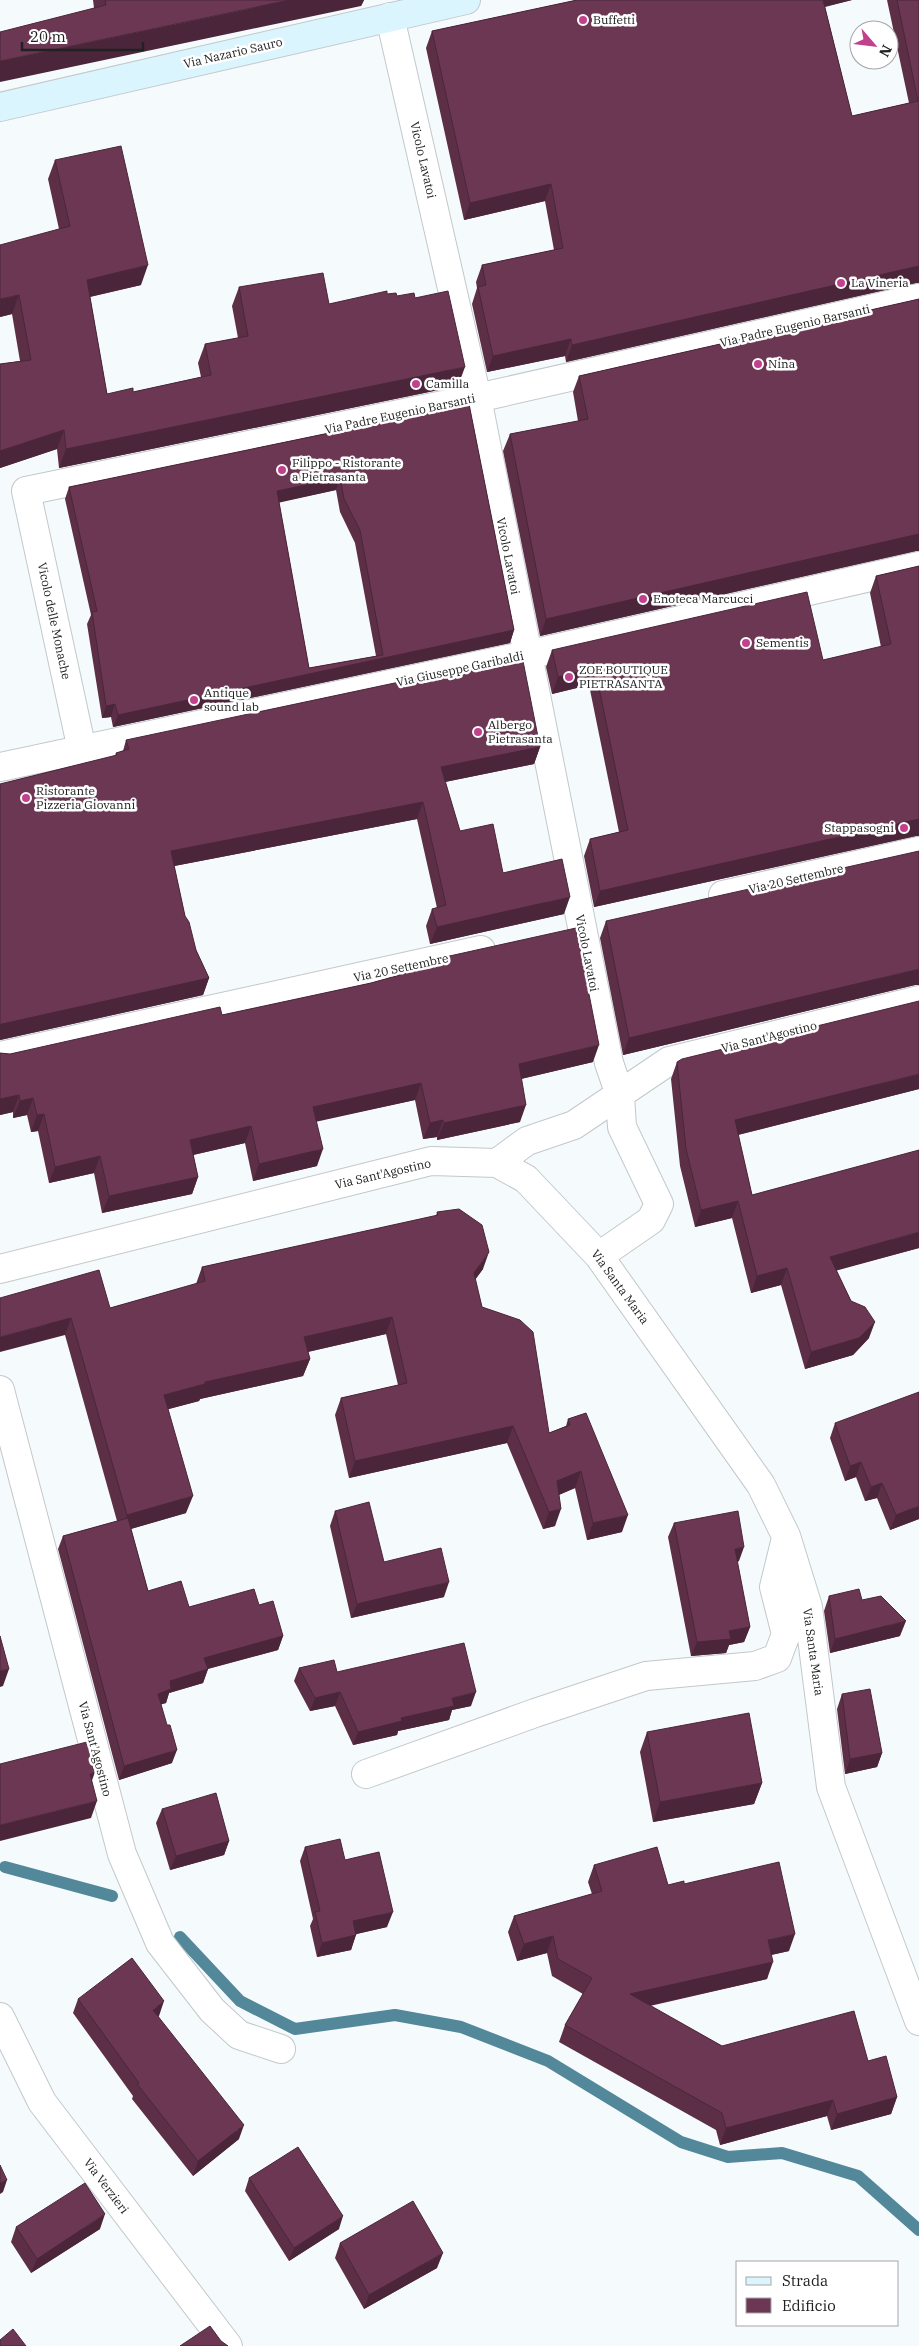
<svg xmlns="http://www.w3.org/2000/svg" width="919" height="2346" font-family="'IBM Plex Serif',serif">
  <rect width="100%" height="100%" fill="#f5fafd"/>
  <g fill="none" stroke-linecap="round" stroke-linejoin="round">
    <!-- stream -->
    <path stroke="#53879a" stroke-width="12" d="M5,1867L112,1896
      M180,1937L240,2001L295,2029L395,2015L461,2027L548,2061L681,2142L728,2157L782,2153L858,2176L919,2230"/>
    <!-- street casing -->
    <g stroke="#c3c8ca" stroke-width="30">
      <path id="street" d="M390,17L477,398L609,1063L620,1095L622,1127L659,1204L651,1220L599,1256
        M82,750L26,491L477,398L919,298
        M0,767L527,655L919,566
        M723,895L919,851
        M0,1056L481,950
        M497,1163L526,1179L599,1256L761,1485L786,1536L808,1607L831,1787L919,2021
        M0,1269L431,1161L497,1163L527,1141L574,1125L669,1061L919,1000
        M0,1390L122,1854L160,1943L212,2010L239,2035L281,2049
        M366,1774L535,1713L646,1676L755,1666L777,1658L786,1634L774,1587L786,1538
        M0,2017L42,2102L228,2346"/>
    </g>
    <!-- secondary casing -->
    <g stroke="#c3c8ca" stroke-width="30">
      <path id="secondary" d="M0,107L466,0"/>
    </g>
    <!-- street -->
    <use href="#street" stroke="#fff" stroke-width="28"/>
    <!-- secondary -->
    <use href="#secondary" stroke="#dbf5fe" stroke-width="28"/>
  </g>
  <!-- wall -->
  <path fill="#5c2f47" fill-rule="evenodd" d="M93,0H364L361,6L94,8Z
    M577,0H852L825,7L852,116L909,103L887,0H919V283H916L566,362L565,356L487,372L472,304L477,288L476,282L482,265L554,250L545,201L464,220L426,48L432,31Z
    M55,160L141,285L90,297L107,394L133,392L201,377L198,363L205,344L238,338L232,306L239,287L329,304L387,294L397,296L415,298L458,386L59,468L57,449L0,468V364L20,361L12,314L0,317L59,229L48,179Z
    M919,299V551H916L540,636L503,451L510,434L578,421L573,392L579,376Z
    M469,404L514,630L510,643L113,727L111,717L102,718L87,624L91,615L65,499L69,487ZM336,490L340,512L355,543L376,656L309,668L279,502Z
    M919,566V836H916L594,907L584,856L590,839L619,832L589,685L552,694L546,667L552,650L823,660L881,647L870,593L876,576Z
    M126,740L540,747L534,764L445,782L460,831L503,873L564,914L430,944L426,926L432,909L437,908L417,819L174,866L185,916L196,950L209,978L203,995L0,1040V784L115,756L116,753L123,751Z
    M606,921L915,985L623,1055L600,938Z
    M445,957L593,1062L521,1079L520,1122L437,1140V1137L423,1139L415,1100L316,1121L317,1166L253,1181L245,1143L193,1155L198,1177L192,1194L102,1213L94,1173L49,1183L38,1131L31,1132L27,1115L13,1118V1112L0,1115V1053L10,1054L222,1015L371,983L442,963Z
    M677,1062L919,1089L738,1135L752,1195L919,1248L836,1270L869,1338L853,1355L805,1369L781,1285L751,1293L732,1218L695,1227L680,1166L671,1079Z
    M437,1212L483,1269L475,1280L482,1307L549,1433L566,1426L568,1419L622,1532L587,1540L575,1488L559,1495L555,1526L543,1529L507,1443L349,1478L335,1415L341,1398L398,1385L386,1334L308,1352L310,1359L303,1376L200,1399L199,1401L168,1409L186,1513L131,1529L148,1591L189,1607L259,1605L283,1636L278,1650L208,1669L203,1683L169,1693L166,1703L161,1704L172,1763L119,1780L58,1549L63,1536L117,1521L65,1335L0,1298L110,1308L196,1284L202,1267L436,1216Z
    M835,1423L919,1519L890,1530L877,1498L865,1501L856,1477L845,1481L830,1438Z
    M335,1511L384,1562L444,1597L351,1618L330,1526Z
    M674,1523L739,1561L737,1562L750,1627L744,1642L729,1645L726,1653L691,1656L668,1537Z
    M829,1596L862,1600L900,1636L830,1653L824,1611Z
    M299,1668L337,1672L471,1706L452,1710L449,1720L398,1731L397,1735L353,1745L335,1706L310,1711L294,1681Z
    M842,1694L882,1753L877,1767L845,1774L837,1709Z
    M647,1732L762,1783L754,1804L653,1822L640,1752Z
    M162,1809L229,1841L224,1855L170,1870L156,1823Z
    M305,1847L345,1860L387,1927L356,1934L351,1950L317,1957L310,1926L313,1919L300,1861Z
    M594,1865L668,1885L684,1884L789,1951L771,1955L767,1979L650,2006L722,2046L868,2061L897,2097L891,2114L831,2130L827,2116L720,2145L716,2130L559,2042L565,2025L583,1994L552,1976L547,1953L517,1961L508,1932L514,1916L592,1894L588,1882Z
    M78,1999L159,2016H158L239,2139L193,2176L132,2099L133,2096L73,2013Z
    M249,2178L339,2229L289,2261L245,2191Z
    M16,2227L100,2229L31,2273L11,2242Z
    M340,2243L437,2268L364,2309L335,2258Z"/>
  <!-- shaded-wall -->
  <path fill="#4b263a" d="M290,0H364L361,6L0,82V61Z
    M819,0H852L815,9Z
    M551,184L545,201L464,220L470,203Z
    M148,265L141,285L80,299L87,280Z
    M919,266V283H916L566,362L572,345Z
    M19,295L12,314L0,317V299Z
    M571,339L565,356L487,372L493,356Z
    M465,367L458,386L59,468L66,449Z
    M64,430L57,449L0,468V451Z
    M340,478L336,490L273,504L277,491Z
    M919,534V551H916L540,636L546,619Z
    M514,630L510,643L113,727L118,715Z
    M595,668L589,685L552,694L558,677Z
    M115,704L111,717L102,718L106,706Z
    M540,747L534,764L435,784L441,767Z
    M423,802L417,819L164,868L171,851Z
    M919,819V836H916L594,907L600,891Z
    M570,897L564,914L430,944L437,927Z
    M919,969V985H915L623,1055L629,1038Z
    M209,978L203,995L0,1040V1025L2,1024Z
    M599,1045L593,1062L512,1081L519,1064Z
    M919,1074V1089L729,1137L735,1120Z
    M421,1083L415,1100L306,1124L313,1107Z
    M19,1095L13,1112L0,1115V1099Z
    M33,1098L27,1115L13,1118L20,1101Z
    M526,1105L520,1122L437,1140L444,1123Z
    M44,1114L38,1131L31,1132L37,1115Z
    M443,1120L437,1137L423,1139L430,1123Z
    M251,1126L245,1143L184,1157L190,1140Z
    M323,1149L317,1166L253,1181L259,1164Z
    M100,1156L94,1173L49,1183L55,1167Z
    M198,1177L192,1194L102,1213L109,1196Z
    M738,1201L732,1218L695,1227L701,1210Z
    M919,1232V1248L824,1274L830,1257Z
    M489,1252L483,1269L467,1290L474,1273Z
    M787,1268L781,1285L751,1293L757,1276Z
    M392,1317L386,1334L298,1354L304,1337Z
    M71,1318L65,1335L0,1352V1337Z
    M875,1322L869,1338L853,1355L805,1369L811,1352Z
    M310,1359L303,1376L200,1399L199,1401L158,1412L164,1395L205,1382Z
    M513,1426L507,1443L349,1478L355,1461Z
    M861,1462L856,1477L845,1481L850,1466Z
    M581,1471L575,1488L551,1498L557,1481Z
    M882,1483L877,1498L865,1501L871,1487Z
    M193,1496L186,1513L120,1532L127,1515Z
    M919,1506V1519L890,1530L896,1515Z
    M561,1509L555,1526L543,1529L549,1512Z
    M628,1515L622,1532L587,1540L593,1523Z
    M744,1547L739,1561L730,1563L735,1549Z
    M449,1582L444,1597L351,1618L357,1604Z
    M906,1621L900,1636L830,1653L835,1639Z
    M750,1627L744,1642L729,1645L726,1653L691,1656L697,1642L729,1631Z
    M283,1636L278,1650L199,1671L204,1658Z
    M9,1669L3,1686L0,1687V1671Z
    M208,1669L203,1683L169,1693L166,1703L153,1707L158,1694L170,1681Z
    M340,1692L335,1706L310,1711L315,1698Z
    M476,1692L471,1706L452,1710L449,1720L398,1731L397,1735L353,1745L358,1732L401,1718L452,1698Z
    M177,1750L172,1763L119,1780L124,1766Z
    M882,1753L877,1767L845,1774L850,1759Z
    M95,1772L89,1789L90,1774Z
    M762,1783L754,1804L653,1822L660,1802Z
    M97,1801L91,1818L0,1841V1825Z
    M229,1841L224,1855L170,1870L176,1856Z
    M393,1912L387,1927L348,1936L353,1921Z
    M795,1934L789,1951L762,1957L768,1940Z
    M356,1935L351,1950L317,1957L322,1943Z
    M553,1936L547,1953L517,1961L524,1944Z
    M773,1962L767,1979L624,2011L630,1994Z
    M164,2001L159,2016L148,2024L153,2010Z
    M897,2097L891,2114L831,2130L837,2114Z
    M833,2100L827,2116L720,2145L726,2128Z
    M244,2125L239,2139L193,2176L198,2161Z
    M7,2180L3,2192L0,2194V2183Z
    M105,2214L100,2229L31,2273L37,2259Z
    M343,2216L339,2229L289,2261L294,2248Z
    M443,2253L437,2268L364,2309L369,2295Z"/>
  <!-- building -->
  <path fill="#6b3753" stroke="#4b263a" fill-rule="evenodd" d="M105,0H290L0,61V32L106,5Z
    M577,0H823L852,116L918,101L897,0H919V266L572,345L571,339L493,356L478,287L486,285L482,265L563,248L551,184L470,203L432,31Z
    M121,146L148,265L87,280L107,394L133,388V392L211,375L205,344L248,336L239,287L323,273L329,304L387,291V294L396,293L397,296L414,293L415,298L448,291L465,367L66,449L64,430L0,451V364L31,360L19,295L0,299V245L70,226L55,160Z
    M919,299V534L546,619L510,434L588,419L579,376Z
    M469,404L514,630L118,715L115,704L106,706L92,612L97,611L69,487ZM340,478L344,499L360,530L383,655L309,668L277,491Z
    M919,566V819L600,891L590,839L628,830L595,668L558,677L552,650L807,592L823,660L891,644L876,576Z
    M522,656L540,747L441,767L460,831L493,824L503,873L562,859L570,897L437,927L432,909L446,905L423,802L171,851L185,916L189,922L196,950L209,978L2,1024L0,1025V784L117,755L116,753L129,749L126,740Z
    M919,851V969L629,1038L606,921Z
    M576,928L599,1045L519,1064L526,1105L444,1123L443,1120L430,1123L421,1083L313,1107L323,1149L259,1164L251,1126L190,1140L198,1177L109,1196L100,1156L55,1167L44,1114L37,1115L33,1098L20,1101L19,1095L0,1099V1053L10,1054L220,1007L222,1015L371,983L446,962L445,957Z
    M919,1001V1074L735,1120L752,1195L919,1150V1232L830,1257L851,1301L865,1307L875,1322L859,1338L811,1352L787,1268L757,1276L738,1201L701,1210L686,1149L677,1062L682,1059Z
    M459,1209L482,1225L489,1252L474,1273L482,1307L520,1320L533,1332L549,1433L570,1425L568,1419L586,1413L628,1515L593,1523L581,1471L557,1481L561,1509L549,1512L513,1426L355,1461L341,1398L407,1383L392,1317L304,1337L310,1359L205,1382V1384L164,1395L193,1496L127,1515L71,1318L0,1337V1298L99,1270L110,1308L205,1281L202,1267L438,1215L437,1212Z
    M919,1392V1506L896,1515L882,1483L871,1487L861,1462L850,1466L835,1423Z
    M369,1502L384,1562L441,1548L449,1582L357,1604L335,1511Z
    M738,1511L744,1547L735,1549L750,1627L729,1631L731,1639L697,1642L674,1523Z
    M128,1518L148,1591L181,1581L189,1607L254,1589L259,1605L273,1601L283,1636L204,1658L208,1669L170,1681L171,1689L158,1694L167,1725H170L177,1750L124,1766L63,1536Z
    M859,1589L862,1600L881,1596L906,1621L835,1639L829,1596Z
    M0,1636L9,1669L0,1671Z
    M464,1643L476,1692L452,1698L454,1706L401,1718L402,1721L358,1732L340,1692L315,1698L299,1668L334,1660L337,1672Z
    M870,1689L882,1753L850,1759L842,1694Z
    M749,1713L762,1783L660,1802L647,1732Z
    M87,1742L95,1772L90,1774L97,1801L0,1825V1764Z
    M216,1793L229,1841L176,1856L162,1809Z
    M340,1839L345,1860L379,1852L393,1912L353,1921L356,1935L322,1943L315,1912L320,1911L305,1847Z
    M657,1847L668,1885L684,1881V1884L779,1862L795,1934L768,1940L773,1962L630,1994L722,2046L854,2011L868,2061L886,2056L897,2097L837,2114L833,2100L726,2128L722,2113L565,2025L592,1978L558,1959L553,1936L524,1944L514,1916L602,1891L594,1865Z
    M132,1958L164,2001L153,2010L244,2125L198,2161L137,2084L139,2083L78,1999Z
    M298,2147L343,2216L294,2248L249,2178Z
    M0,2165L7,2180L0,2183Z
    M85,2183L105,2214L37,2259L16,2227Z
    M413,2201L443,2253L369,2295L340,2243Z
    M210,2326L221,2341L228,2346H180Z
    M13,2329L26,2346H0V2340Z"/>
  <!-- markers -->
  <g fill="#c1418d" stroke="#fff" stroke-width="2">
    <circle cx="583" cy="20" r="5"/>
    <circle cx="841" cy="283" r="5"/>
    <circle cx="758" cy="364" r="5"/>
    <circle cx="416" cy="384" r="5"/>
    <circle cx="282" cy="470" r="5"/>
    <circle cx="643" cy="599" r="5"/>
    <circle cx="746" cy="643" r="5"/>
    <circle cx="569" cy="677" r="5"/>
    <circle cx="194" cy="700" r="5"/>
    <circle cx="478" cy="732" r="5"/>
    <circle cx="26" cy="798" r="5"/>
    <circle cx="904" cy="828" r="5"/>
  </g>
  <g text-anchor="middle" stroke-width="5" stroke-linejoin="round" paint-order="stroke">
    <!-- poi labels -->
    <g font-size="12" fill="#202122" stroke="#fff" text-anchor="start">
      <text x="593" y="24">Buffetti</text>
      <text x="851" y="287">La Vineria</text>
      <text x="768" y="368">Nina</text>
      <text x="426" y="388">Camilla</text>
      <text x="292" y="467">Filippo - Ristorante<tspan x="292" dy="14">a Pietrasanta</tspan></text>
      <text x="653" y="603">Enoteca Marcucci</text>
      <text x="756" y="647">Sementis</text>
      <text x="579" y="674">ZOE BOUTIQUE<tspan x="579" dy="14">PIETRASANTA</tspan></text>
      <text x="204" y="697">Antique<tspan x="204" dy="14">sound lab</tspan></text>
      <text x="488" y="729">Albergo<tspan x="488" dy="14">Pietrasanta</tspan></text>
      <text x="36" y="795">Ristorante<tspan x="36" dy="14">Pizzeria Giovanni</tspan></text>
      <text x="894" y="832" text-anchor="end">Stappasogni</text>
    </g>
    <!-- street labels -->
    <g font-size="12" fill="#202122" stroke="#fff">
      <text transform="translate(233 53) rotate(-13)" y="4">Via Nazario Sauro</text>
      <text transform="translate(423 160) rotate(77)" y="4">Vicolo Lavatoi</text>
      <text transform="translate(795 326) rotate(-13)" y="4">Via Padre Eugenio Barsanti</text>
      <text transform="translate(400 414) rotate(-12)" y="4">Via Padre Eugenio Barsanti</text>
      <text transform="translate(508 556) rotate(79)" y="4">Vicolo Lavatoi</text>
      <text transform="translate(54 621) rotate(78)" y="4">Vicolo delle Monache</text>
      <text transform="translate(460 669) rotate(-12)" y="4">Via Giuseppe Garibaldi</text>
      <text transform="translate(796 879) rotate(-13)" y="4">Via 20 Settembre</text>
      <text transform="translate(587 953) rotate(79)" y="4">Vicolo Lavatoi</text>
      <text transform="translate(401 968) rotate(-12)" y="4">Via 20 Settembre</text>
      <text transform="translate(769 1037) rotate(-14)" y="4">Via Sant'Agostino</text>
      <text transform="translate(383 1174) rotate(-13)" y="4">Via Sant'Agostino</text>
      <text transform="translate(620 1287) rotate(54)" y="4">Via Santa Maria</text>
      <text transform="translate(813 1652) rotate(82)" y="4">Via Santa Maria</text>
      <text transform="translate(95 1749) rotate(75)" y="4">Via Sant'Agostino</text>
      <text transform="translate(106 2186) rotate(53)" y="4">Via Verzieri</text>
    </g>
  </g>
  <!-- legend -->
  <rect x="736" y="2261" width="162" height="65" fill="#ffffff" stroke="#a6a6a7"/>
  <rect x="746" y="2277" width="25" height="8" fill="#dbf5fe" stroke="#a6a6a7"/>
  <text x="782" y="2286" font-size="15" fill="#202122">Strada</text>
  <rect x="746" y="2298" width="25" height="15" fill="#6b3753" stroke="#a6a6a7"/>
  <text x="782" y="2311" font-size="15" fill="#202122">Edificio</text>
  <!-- north arrow -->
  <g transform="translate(874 45) rotate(118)"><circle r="24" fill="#ffffff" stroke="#a6a6a7"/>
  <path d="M0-4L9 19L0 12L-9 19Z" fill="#c1418d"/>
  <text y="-8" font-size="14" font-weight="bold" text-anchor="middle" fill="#202122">N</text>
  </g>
  <!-- scale -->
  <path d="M22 42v8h121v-8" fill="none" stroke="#202122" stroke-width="2.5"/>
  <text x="30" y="42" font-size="15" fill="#202122" stroke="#ffffff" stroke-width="4" paint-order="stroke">20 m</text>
</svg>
